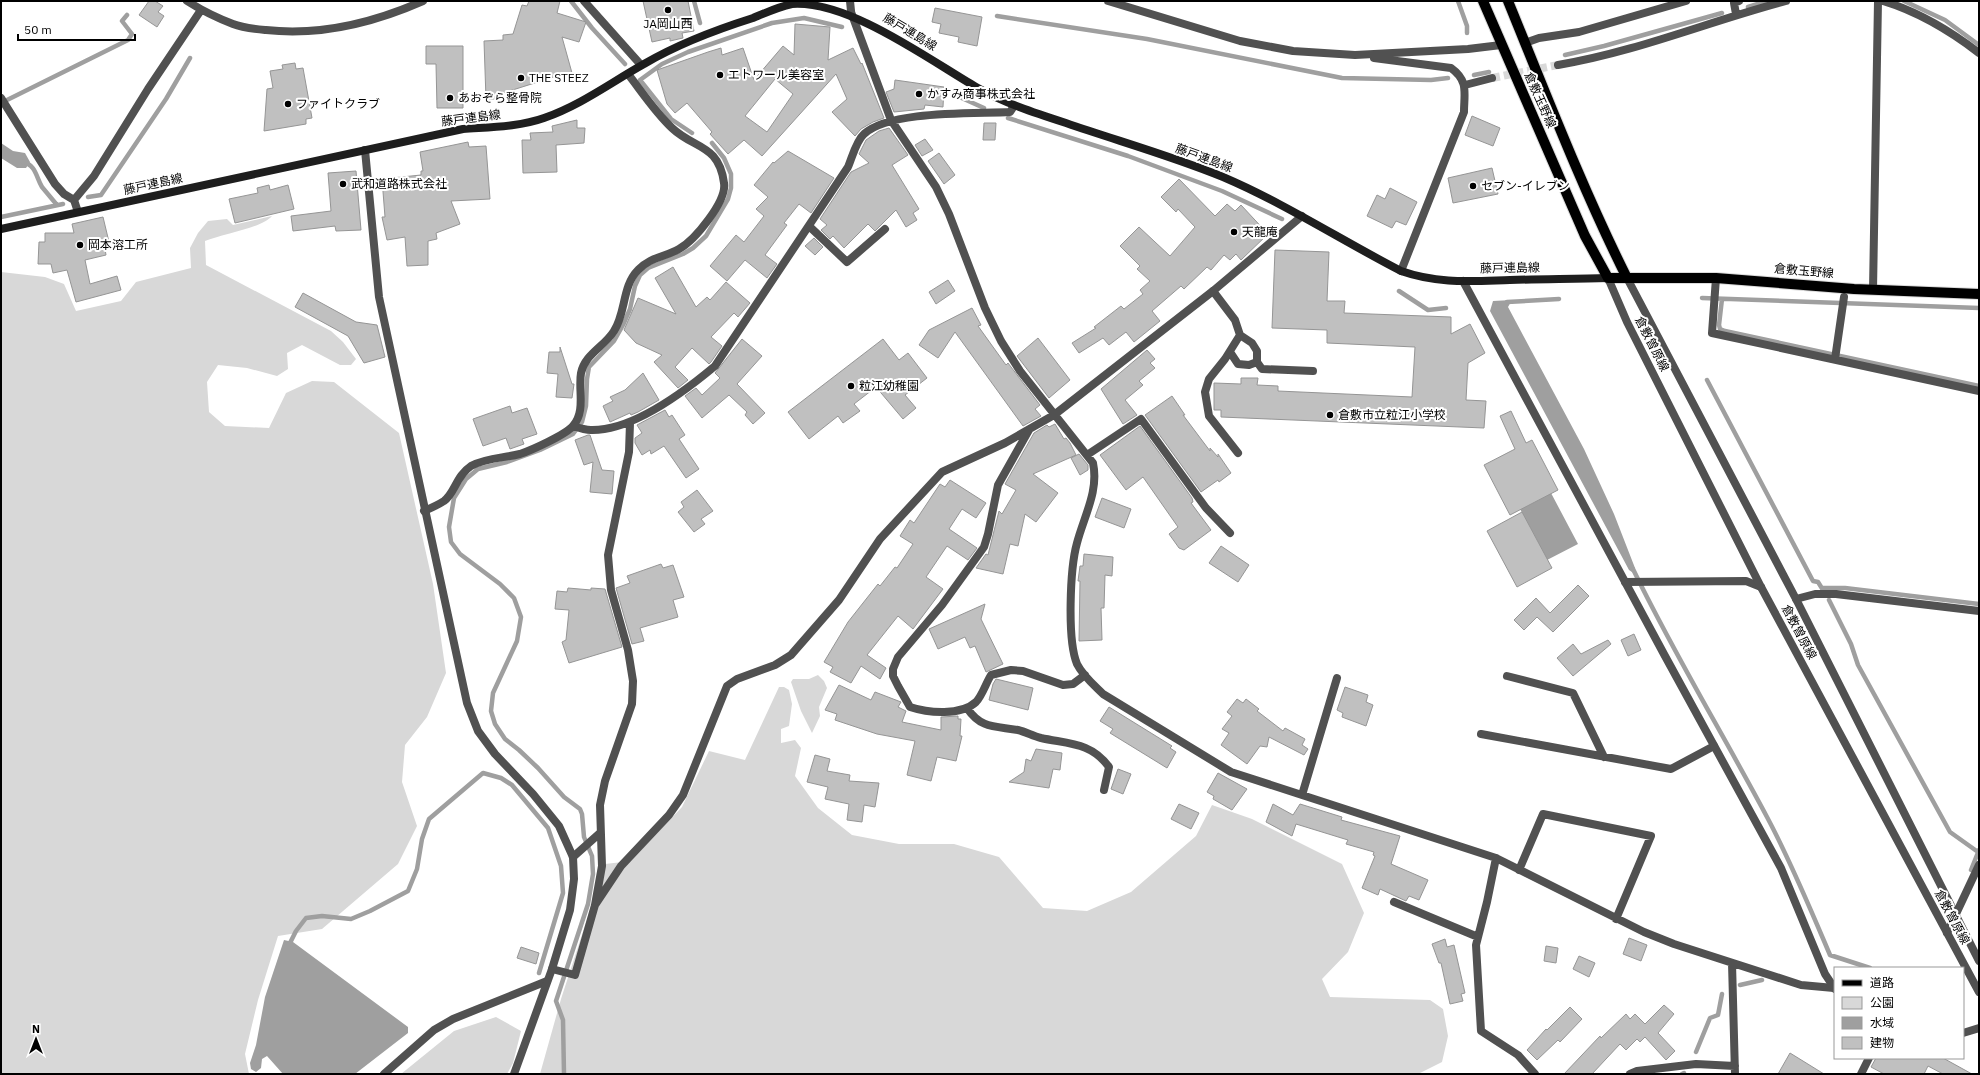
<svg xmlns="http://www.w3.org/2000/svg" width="1980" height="1075" font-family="'IBM Plex Sans','Noto Sans JP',sans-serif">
  <rect width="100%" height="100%" fill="#fff"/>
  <!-- green -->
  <path fill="#d8d8d8" d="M272,216C262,228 222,234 205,241L206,265L331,331L343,342L356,359L351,365H340L302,345L287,353L288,369L277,376L247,368L218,365L207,382L209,412L225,426L269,428L286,393L312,381L334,382L399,433L433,584L446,673L427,717L405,745L402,782L417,826L398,864L322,929L278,936L258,1000L245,1054L249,1074H1V272L45,277L64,284L76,311L121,301L136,282L191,268L190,248L198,233L208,221L227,219L233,225Z
    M818,675L824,681L827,688L819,707L820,716L812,733L801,711L791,682L793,679H809Z
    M779,687H784L789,690L792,704L789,726L781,729V743L795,740L801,748L795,776L818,808L852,835L899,844H954L999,857L1043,908L1087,911L1131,892L1196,836L1212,805L1252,819L1342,864L1364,913L1348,952L1322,979L1330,997L1430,1000L1443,1009L1448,1036L1442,1062L1418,1074H540L561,999L605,864L631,861L682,807L709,751L745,760Z
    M496,1017L521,1031L513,1063L507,1074H401L454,1031Z"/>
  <!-- water -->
  <path fill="#9f9f9f" d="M1,143L13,151L25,153L30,162L26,168H17L1,158Z
    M1512,300L1508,307L1584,449L1614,514L1635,568V574L1629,570L1621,555L1490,311L1493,301Z
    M1551,493L1578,544L1547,560L1520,509Z
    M284,940L293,942L408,1027V1033L355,1074H283L267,1056L262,1059L261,1068L256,1072L251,1069L250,1063L256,1045L265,997Z"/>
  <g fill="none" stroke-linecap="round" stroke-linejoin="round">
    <!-- stream -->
    <path stroke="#9f9f9f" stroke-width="4.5" d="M571,1L592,28L625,64
      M694,1L700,23
      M1458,1L1467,26V33
      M1904,1L1945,20L1979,45
      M1748,7L1767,1
      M997,16L1147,39L1342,78L1431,80L1448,78
      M1565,55L1604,46L1722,13
      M1474,75L1489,72
      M955,95L984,108
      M3,102L128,40L132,34L122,21L127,15
      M1008,118L1128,156L1222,191L1282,219
      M692,133L671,119L640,80L662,64L688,52L772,23L804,18L842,27
      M23,162C36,165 36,177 42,187C47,193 52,199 57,205
      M88,197L101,195L166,99L190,58
      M1,217L63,204
      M1399,291L1428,310L1446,308
      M1702,298L1979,308
      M1722,299L1719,325L1720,329L1725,331L1979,386
      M1507,302L1559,299
      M1707,380L1813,581L1818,582L1823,590
      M1633,569C1674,654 1723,734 1767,817C1791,862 1810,908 1830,955L1870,968
      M1822,588H1845L1979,604
      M1829,600L1851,644L1858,665L1950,832L1978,852
      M1971,870L1979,850
      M288,947L296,931L306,918L322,916L351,919L370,911L408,891L417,869L422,839L429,819L483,773L501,778L512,785L548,828L561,866L563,893L539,973
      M1740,985L1762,980
      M1696,1052L1710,1018L1718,1015L1722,994
      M564,1074L563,1020L556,1001L588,904L593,874L592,856L584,837L582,814L580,809L564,797L538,768L519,750L505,739L495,724L491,711L493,693L517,641L521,617L514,598L500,584L460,554L451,542L449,527L454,498L466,479L478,469L507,462L540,450L573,434L582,422L586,406L587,379L589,367L614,341L623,325L630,309L635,286L640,275L648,268L683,254L693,248L706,236L728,199L731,188V174L724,158L712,143
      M1682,1074L1684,1073"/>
  </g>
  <!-- building -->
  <path fill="#c0c0c0" stroke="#959595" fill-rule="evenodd" d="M149,1H155L163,6L158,12L164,16L157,27L139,15Z
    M529,1H560L557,13L586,22L579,42L562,37L572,73L558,77L557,76L503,93V99H486L484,41L503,40V35L513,34L522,5L527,6Z
    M643,1H688L694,31L682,33L683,38L670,41V38L652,42Z
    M935,8L982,17L977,46L958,42L959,37L939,33L941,24L932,22Z
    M795,24L830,27L828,60L853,48L861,64L862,63L884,118L873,122L861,129L855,136L832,112L847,99L836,74L762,156L744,140L728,154L710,134L712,132L687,103L675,113L667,104L657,70L708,52L721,48L722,55L743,48L754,80L783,46L794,55ZM775,79L793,94L767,132L745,116Z
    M426,46H463V108H437L436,64H426Z
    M295,63L296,69L303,68L312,118L306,119V124L264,131L267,89L273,88L270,71L283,69L282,65Z
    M895,80L944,87L943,107L925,105L924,109L894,112L886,92L894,89Z
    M1472,116L1500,128L1493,146L1465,135Z
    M577,120V128H585L584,143L556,145L557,172L523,173L522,140H531L530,133L553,132L552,126Z
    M984,123H996L995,140H983Z
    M889,128L908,155L892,165L919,209L913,213L917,220L906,227L896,210L875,231L868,224L844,248L833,236L830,239L821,230L827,225L820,219L851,172L869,163L859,154L866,140L879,131Z
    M925,139L933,150L922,156L915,145Z
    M468,142L469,147L486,146L490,199L451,201L460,224L436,233L437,239L428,241V265L407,266L405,237L387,240L382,217H385L382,179L421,175V171H423L420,152Z
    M788,151L834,178L811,213L799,204L784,223L787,225L765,255L777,264L767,278L745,260L727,281L710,266L736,235L744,242L764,216L756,209L768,197L754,185L773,162L774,163Z
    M939,153L955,175L944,184L928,161Z
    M1492,168L1498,194L1453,203L1448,178Z
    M356,171L361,230L336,231L335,226L293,231L291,216L331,211L328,173Z
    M1179,179L1215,216L1227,204L1235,211L1241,205L1268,234L1241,260L1236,254L1230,260L1224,255L1211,270L1207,267L1184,289L1181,286L1152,311L1160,321L1134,342L1126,332L1109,345L1103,338L1079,353L1072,343L1096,328L1094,327L1121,306L1124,309L1143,294L1140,290L1150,281L1137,269L1140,266L1120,246L1139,227L1170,256L1195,227L1178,209L1176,212L1161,197Z
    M269,185L270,190L288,185L294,209L235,223L229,199L258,193L257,188Z
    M1390,188L1417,202L1406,225L1396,221L1392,228L1367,216L1377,195L1385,199Z
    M103,217L109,242L104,243L106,255L85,260L90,284L117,276L121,290L76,302L67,270L53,273L51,264H38L39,242H45V233H74L72,224Z
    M814,238L823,247L815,255L805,246Z
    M1275,250L1329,252L1327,301H1345L1344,313L1451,317V334L1470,324L1485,353L1468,363L1466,400L1486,401L1484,428L1221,417V410H1214V383L1241,384V378H1258L1257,385L1278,386V391L1412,397L1415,347L1327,343V330L1272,328Z
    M673,267L696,307L707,297L710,300L726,282L750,303L738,317L734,313L711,337L722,346L711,362L709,364L692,348L675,367L688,380L678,388L654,362L662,355L636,343L624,330L638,298L676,314L655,278Z
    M948,280L955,291L936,304L929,292Z
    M303,293L356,322L377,325L385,357L364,363L348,336L295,307Z
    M972,308L981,325L978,326L1006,365L1008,363L1040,405L1035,409L1041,416L1023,426L955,332L938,358L919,345L929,330Z
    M1038,338L1070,380L1049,398L1017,356Z
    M742,339L762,356L737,384L765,413L753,424L745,415L747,412L729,395L702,418L685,396L696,388L702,395L720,378L715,373Z
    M883,339L899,360L908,353L927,378L905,395L916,408L903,419L876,387L854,404L860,411L843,423L838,416L809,439L788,412Z
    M560,347L572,384H574L572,398L556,397L558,374L547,373L549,352H560Z
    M1147,350L1155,359L1150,363L1155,368L1139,381L1143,385L1125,400L1137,415L1123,424L1101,389Z
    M643,373L659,400L638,412L631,415L630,413L610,422L603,406L613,401L610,397L625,390Z
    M1172,396L1185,415H1183L1210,451V448L1218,457V454L1231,473L1219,482L1218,480L1201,492L1145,415Z
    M510,406L512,413L527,408L537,434L522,439L524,444L510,449L506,438L483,446L473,419Z
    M665,410L669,417L672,415L685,435L679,439L699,469L686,478L664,446L651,454L650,450L642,455L635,443V438L642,433L637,425Z
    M1511,411L1526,443L1532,440L1558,490L1510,515L1484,465L1515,449L1500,416Z
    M1055,424L1064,439L1066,438L1070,443L1076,455L1033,474L1058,493L1036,522L1025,514L1018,546L1010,544L1003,574L976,568L986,554L988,555L999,511L1002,514L1016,490L1005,484L1034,433L1047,425L1049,427Z
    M1140,426L1192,498L1193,502L1191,503L1211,530L1184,550L1179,548L1169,534L1178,527L1143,477L1126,490L1100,455Z
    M588,435H590L602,470L614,471L612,494L590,492L593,462L584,465L575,440Z
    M1079,454L1088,465V470L1080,475L1071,458Z
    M950,480L986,503L976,518L962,509L949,529L977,548L968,560L947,546L926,577L943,589L913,629L898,616L867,655L886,668L880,679L861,666L851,683L830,672L833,667L824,662L848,622L878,584L880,586L895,567L897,568L913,544L900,536L910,520L914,523L940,484L945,487Z
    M697,490L713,511L701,519L705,524L694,532L678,512L684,507L681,502Z
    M1102,498L1131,509L1124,528L1095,517Z
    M1522,512L1552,568L1517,587L1487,531Z
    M1221,546L1249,565L1238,582L1209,563Z
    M1084,554L1113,557L1112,576L1105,575L1104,608H1101L1102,640L1079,641L1080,581H1078L1080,566H1083Z
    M661,564L663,568L673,565L684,597L673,600L678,617L640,628L644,641L632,644L616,588L630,583L627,576Z
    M1578,585L1589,596L1553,632L1537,617L1524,630L1514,620L1536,598L1550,613Z
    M568,588L591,590V588L605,589L622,647L569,663L562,642L566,640L569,610L555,609L557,591L567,592Z
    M985,604L981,619L1003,664L986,672L975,646L970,648L965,637L938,649L929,629Z
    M1634,634L1641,650L1628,656L1621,640Z
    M1608,640L1611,644L1573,676L1557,658L1573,644L1581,654Z
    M996,679L1033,688L1028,710L989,700L993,684Z
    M839,685L871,700L875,692L901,702L898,707L906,711L902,722L941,730V717L958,716V719H961L960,736H962L956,761L937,757L931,781L907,775L915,741L877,734L835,720L837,714L825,710Z
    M1345,687L1368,695L1366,702L1373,705L1366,726L1342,717L1343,713L1337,710Z
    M1237,699L1243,703L1246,699L1259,709L1257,711L1283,731L1285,728L1305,739L1302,745L1308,749L1304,755L1269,737L1267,747L1260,746L1247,764L1221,745L1229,733L1222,729L1232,716L1227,712Z
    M1109,707L1172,746L1170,748L1176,752L1167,768L1110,733L1113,729L1100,721Z
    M1036,749L1062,753L1060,770L1053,769L1049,788L1009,782L1024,772L1026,759L1031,761Z
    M815,755L830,759L827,771L850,775L849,781L879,783L875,807L864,805L862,822L847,820L849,804L825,799L828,787L807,782Z
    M1118,769L1131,774L1123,794L1111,789Z
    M1218,773L1247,789L1232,810L1213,799L1214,796L1207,792Z
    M1179,804L1199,813L1191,829L1171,819Z
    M1273,804L1293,815L1300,804L1342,817L1341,820L1400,836L1391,864L1428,880L1419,900L1409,896L1406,901L1380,889L1378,895L1362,888L1375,856L1373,855L1374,852L1346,844L1348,840L1296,824L1292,836L1266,822Z
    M1629,938L1647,945L1641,961L1623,954Z
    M1445,939L1447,947L1454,945L1465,993L1461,994L1463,1001L1450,1004L1441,963H1439L1432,944Z
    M1546,946L1558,948L1556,963L1544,961Z
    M521,947L539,953L536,964L517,958Z
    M1579,956L1595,963L1589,977L1573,969Z
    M1664,1005L1674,1014L1658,1033L1675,1051L1666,1060L1645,1037L1640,1042L1637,1039L1626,1050L1620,1044L1592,1074H1564L1600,1036L1601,1038L1626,1014L1630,1019L1635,1014L1645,1024Z
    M1570,1007L1582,1019L1560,1042L1558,1040L1537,1060L1527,1050L1546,1029L1547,1030Z
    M1790,1053L1824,1074H1778Z
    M1876,1058H1943L1972,1074H1943L1928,1066L1924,1074H1884L1871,1067Z"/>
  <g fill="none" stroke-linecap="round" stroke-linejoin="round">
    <!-- minor-tunnel -->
    <path stroke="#d9d9d9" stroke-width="8" stroke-dasharray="8 4" stroke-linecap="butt" d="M1492,78L1558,65"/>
    <!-- primary casing -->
    <g stroke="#dbdbdb" stroke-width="12">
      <path id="primary" d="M1483,1L1585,236L1608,278H1716L1854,289L1979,294
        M1508,1C1546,94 1582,188 1627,278"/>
    </g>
    <!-- service -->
    <path stroke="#515151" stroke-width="8" d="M1213,291L1235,320L1240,335L1252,343L1257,351V362L1262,369L1313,371
      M1230,352L1238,364L1249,365L1257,362
      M1238,453L1209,416L1205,392L1209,379L1225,359L1240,335"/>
    <!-- minor -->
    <path stroke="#515151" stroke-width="8" d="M187,1C201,10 217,18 233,24C243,28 255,29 266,30C320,36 373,23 423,1
      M584,1L641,65
      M1108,1L1240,41L1293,51L1355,55L1468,49L1501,45
      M1883,1C1919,12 1949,30 1979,53
      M851,12L891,120L936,187L949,214L985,308L1001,341L1020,371L1093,463C1099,491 1084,516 1077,543C1070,568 1067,640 1077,664C1083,676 1094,685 1103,694L1231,772L1496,858L1644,932L1674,944L1801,985L1834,988
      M1736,14L1734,3L1739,1
      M1525,43L1539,38L1579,32L1686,1
      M1374,58L1451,68C1469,81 1464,93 1464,112L1401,271
      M1558,65C1636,52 1710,21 1786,1
      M1465,85L1492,78
      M1,98L55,184L64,194L74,200L78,212
      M74,200L94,176L148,89L201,10
      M810,227L847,262L885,229
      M1716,278L1712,333L1979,391
      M1873,290L1878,1
      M1835,359L1844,297
      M573,426C579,428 585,430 591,430C633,431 684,392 715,366L848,167C852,158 856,141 864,134C890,110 974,114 1010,112L1014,106
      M1029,430L998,485L988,534L984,547L942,605L898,657L893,669V676L898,686L910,707C928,713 961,716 976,702C982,696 986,683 991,675L1011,670L1023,671L1063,685L1073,684L1085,675
      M1087,455L1141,419L1206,508L1230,533
      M424,511C431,508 438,505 444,501C455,493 456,476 471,466C485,458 504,458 520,454C532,450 565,435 573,426C586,411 578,390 581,373C585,354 604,347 614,331C626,313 622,286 638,270C650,257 665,257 679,249C695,240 727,201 724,183C719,144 694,149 672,128C655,112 642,92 628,74
      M1625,582L1746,581L1761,587
      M1796,599L1815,594H1836L1979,611
      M1507,676L1573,693L1604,757
      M967,708C981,729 995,726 1018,730C1026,732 1033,736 1041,738C1068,744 1091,742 1109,767L1104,790
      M1481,734L1671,769L1714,746
      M1302,795L1337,678
      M573,857L600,833
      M1496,858L1487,902L1476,945L1481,1031L1518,1055L1535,1074
      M1519,870L1543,814L1651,836L1616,919
      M1394,902L1478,937
      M595,905L621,866L669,815L683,795L727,686L737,679L775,665L791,655L839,600L880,539L942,472L1005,443L1054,415L1213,291L1302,216
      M1947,933L1979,865
      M1732,963L1735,1074
      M552,969L575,975L595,905L602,866L600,805L605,781L632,704L633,681L628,650L611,590L608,555L629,452L630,423
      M384,1074L434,1030L453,1019L547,981
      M1630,1074L1637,1071L1696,1064L1735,1066
      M1861,1074L1869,1058"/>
    <!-- tertiary -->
    <path stroke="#515151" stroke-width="8" d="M850,1L851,11
      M365,150L379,297L467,703L478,731L495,754L533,794L559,826L573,857L574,879L570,910L552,969L514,1074
      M1608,278L1627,322L1761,587L1979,992
      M1627,278L1796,599L1979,961
      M1463,281L1665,656L1781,868L1825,974L1835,989
      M1963,1033L1979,1028"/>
    <!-- secondary -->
    <path stroke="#1e1e1e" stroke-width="8" d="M1,229L463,129C489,127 519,127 544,118C581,105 610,83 644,64C678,44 715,30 753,18C765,13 778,7 792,4C848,0 928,59 976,87C1004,103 1035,113 1066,123C1118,141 1172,156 1223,177C1284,203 1341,240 1401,271C1438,284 1471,281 1510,280C1542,279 1575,279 1608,278"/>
    <!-- primary -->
    <use href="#primary" stroke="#000" stroke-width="10"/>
  </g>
  <!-- markers -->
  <g fill="#000" stroke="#fff" stroke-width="1.5">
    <circle cx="668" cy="10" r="4"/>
    <circle cx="720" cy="75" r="4"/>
    <circle cx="521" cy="78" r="4"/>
    <circle cx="919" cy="94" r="4"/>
    <circle cx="450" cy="98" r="4"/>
    <circle cx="288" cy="104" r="4"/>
    <circle cx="343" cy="184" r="4"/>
    <circle cx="1473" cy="186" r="4"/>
    <circle cx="1234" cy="232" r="4"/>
    <circle cx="80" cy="245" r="4"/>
    <circle cx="851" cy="386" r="4"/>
    <circle cx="1330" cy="415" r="4"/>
  </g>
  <g text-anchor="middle" stroke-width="4" stroke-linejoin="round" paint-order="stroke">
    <!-- poi labels -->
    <g font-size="12" fill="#000" stroke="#fff" text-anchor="start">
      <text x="668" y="28" text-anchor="middle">JA岡山西</text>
      <text x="728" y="79">エトワール美容室</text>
      <text x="529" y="82">THE STEEZ</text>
      <text x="927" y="98">かすみ商事株式会社</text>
      <text x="458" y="102">あおぞら整骨院</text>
      <text x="296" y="108">ファイトクラブ</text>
      <text x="351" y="188">武和道路株式会社</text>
      <text x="1481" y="190">セブン-イレブン</text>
      <text x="1242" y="236">天龍庵</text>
      <text x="88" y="249">岡本溶工所</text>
      <text x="859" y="390">粒江幼稚園</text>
      <text x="1338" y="419">倉敷市立粒江小学校</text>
    </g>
    <!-- street labels -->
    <g font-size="12" fill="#000" stroke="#fff">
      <text transform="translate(910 32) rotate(31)" y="4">藤戸連島線</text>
      <text transform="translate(1540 100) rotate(66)" y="4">倉敷玉野線</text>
      <text transform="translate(471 118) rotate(-7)" y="4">藤戸連島線</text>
      <text transform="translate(1204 158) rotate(20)" y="4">藤戸連島線</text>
      <text transform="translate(153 184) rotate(-12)" y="4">藤戸連島線</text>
      <text transform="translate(1510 268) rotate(-1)" y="4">藤戸連島線</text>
      <text transform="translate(1804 271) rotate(5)" y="4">倉敷玉野線</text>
      <text transform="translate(1652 344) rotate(63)" y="4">倉敷曽原線</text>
      <text transform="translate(1799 632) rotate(62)" y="4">倉敷曽原線</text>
      <text transform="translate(1952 917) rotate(62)" y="4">倉敷曽原線</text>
    </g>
  </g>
  <!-- border -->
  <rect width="1980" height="1075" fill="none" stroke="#000000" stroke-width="4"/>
  <!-- legend -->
  <rect x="1834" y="967" width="130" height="92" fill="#ffffff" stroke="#999999"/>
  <rect x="1842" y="980" width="20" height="6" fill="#000000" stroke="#999999"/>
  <text x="1870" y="987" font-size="12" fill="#000000">道路</text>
  <rect x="1842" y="997" width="20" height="12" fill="#d8d8d8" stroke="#999999"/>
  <text x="1870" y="1007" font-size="12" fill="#000000">公園</text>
  <rect x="1842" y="1017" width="20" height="12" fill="#9f9f9f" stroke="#999999"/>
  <text x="1870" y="1027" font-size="12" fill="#000000">水域</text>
  <rect x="1842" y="1037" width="20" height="12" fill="#c0c0c0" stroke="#999999"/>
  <text x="1870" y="1047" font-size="12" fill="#000000">建物</text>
  <!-- north arrow -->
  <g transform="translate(36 1039)" stroke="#ffffff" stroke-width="3" paint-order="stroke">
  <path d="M0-3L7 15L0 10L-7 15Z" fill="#000000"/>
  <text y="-6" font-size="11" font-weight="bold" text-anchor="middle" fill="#000000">N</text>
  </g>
  <!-- scale -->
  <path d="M18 34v6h117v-6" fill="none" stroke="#000000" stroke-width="2"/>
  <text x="24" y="34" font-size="12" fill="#000000" stroke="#ffffff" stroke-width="3" paint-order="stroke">50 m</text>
</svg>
